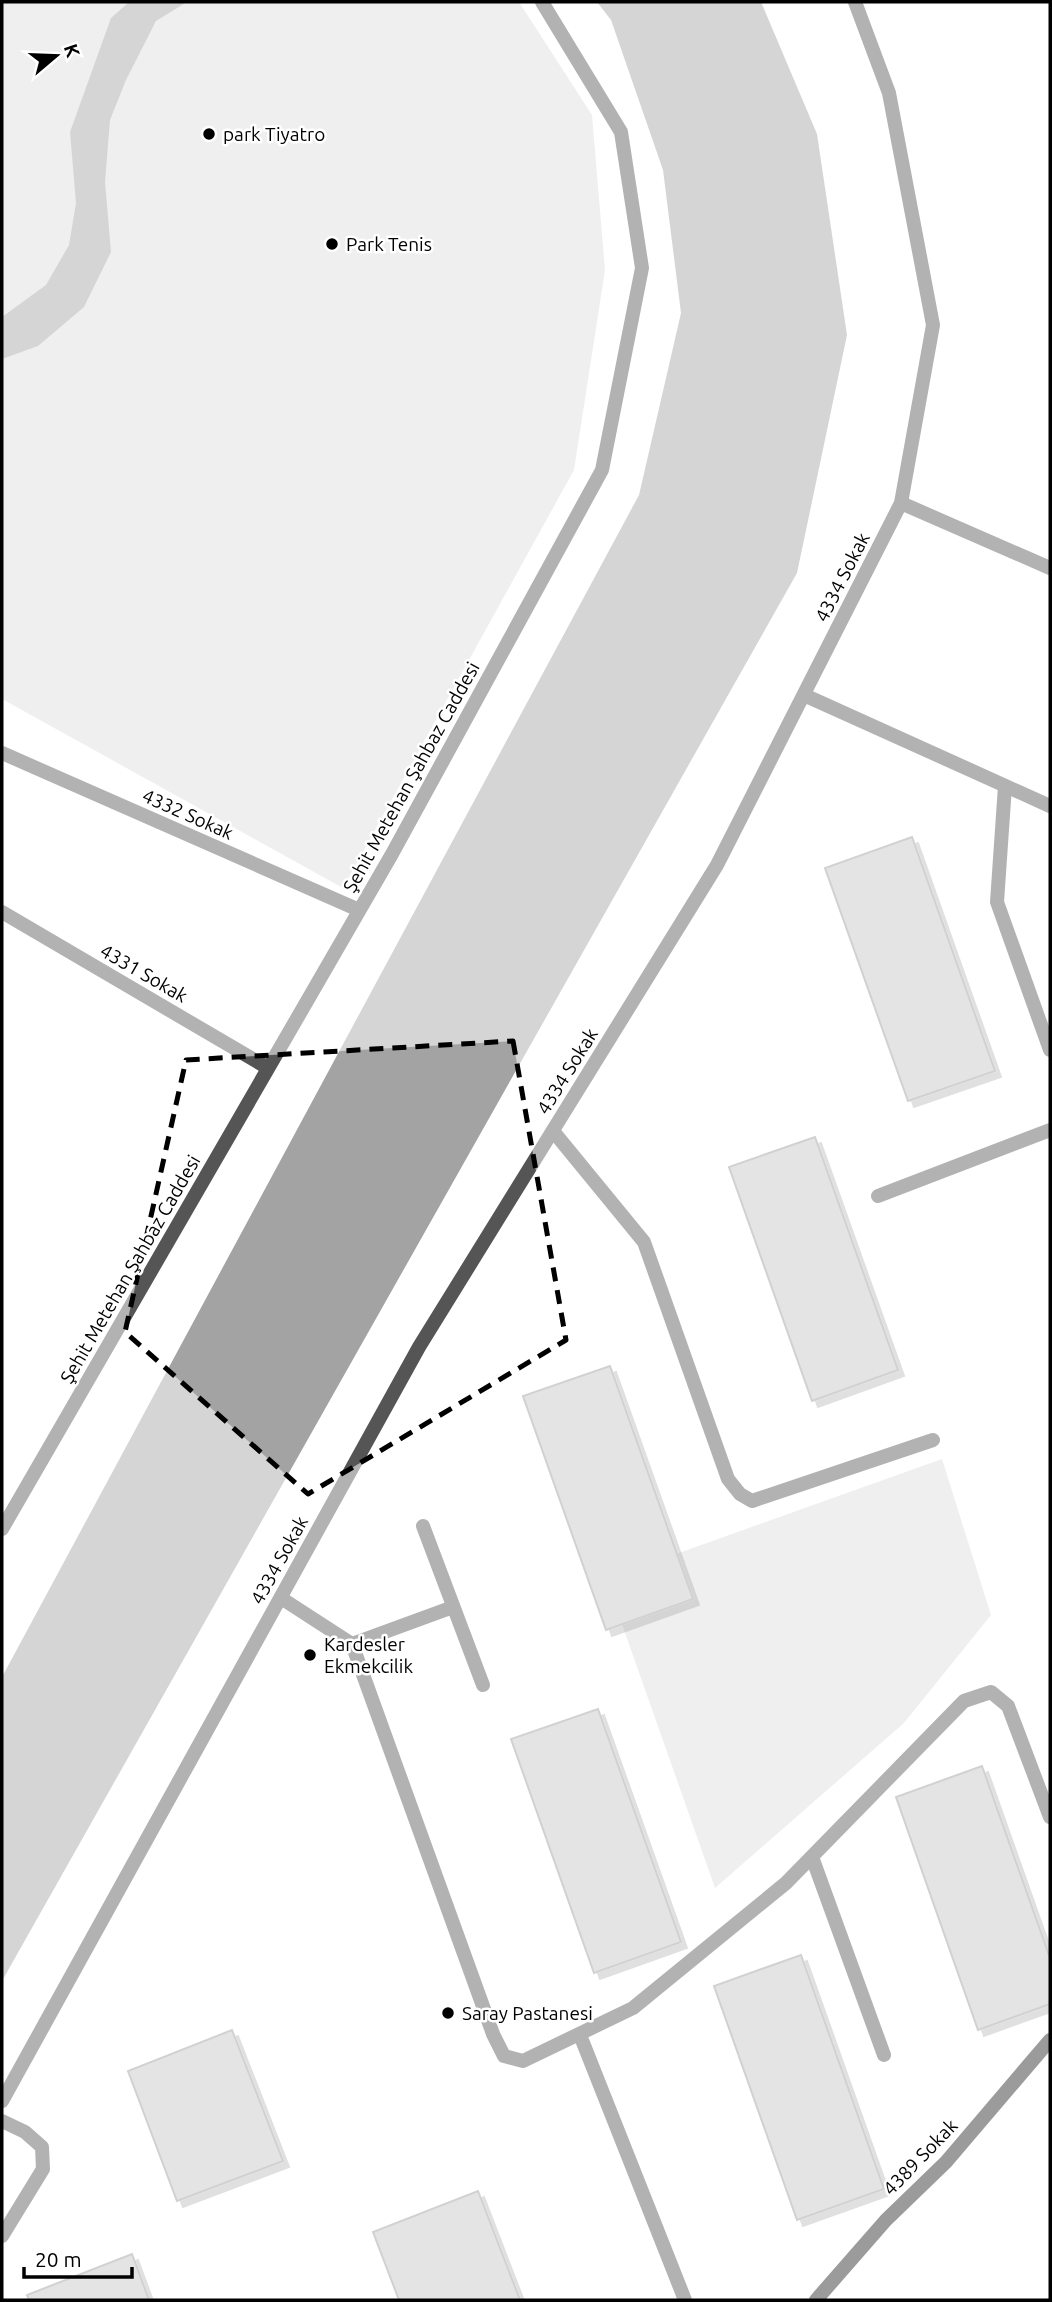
<svg xmlns="http://www.w3.org/2000/svg" width="1052" height="2302" font-family="Ubuntu,sans-serif">
  <defs>
    <filter id="shadow"><feDropShadow dx="6" dy="6" stdDeviation="0" flood-color="#0004"/></filter>
  </defs>
  <rect width="100%" height="100%" fill="#fff"/>
  <!-- green -->
  <path fill="#dcdcdc" d="M2,2H519L592,115L605,270L574,470L343,888L2,699Z
    M942,1459L991,1615L904,1723L715,1888L606,1579Z"/>
  <!-- water -->
  <path fill="#a3a3a3" d="M129,2H187L156,21L126,80L110,120L105,182L111,252L84,307L38,346L2,359V317L46,285L69,245L76,203L70,132L111,18Z
    M597,2H761L817,134L847,335L797,573L2,1981V1677L639,495L681,313L663,170L611,20Z"/>
  <!-- building -->
  <path fill="#c4c4c4" stroke="#999" stroke-width="2" filter="url(#shadow)" d="M912,837L995,1071L908,1101L825,868Z
    M815,1137L898,1370L812,1401L729,1167Z
    M610,1366L693,1599L606,1630L523,1396Z
    M598,1709L681,1942L594,1973L511,1739Z
    M982,1766L1050,1958V2004L978,2030L896,1797Z
    M801,1955L884,2189L797,2220L714,1986Z
    M232,2030L283,2161L177,2201L128,2071Z
    M478,2191L520,2300H399L373,2232Z
    M132,2254L149,2300H29L27,2295Z"/>
  <g fill="none" stroke-linecap="round" stroke-linejoin="round">
    <!-- service -->
    <path stroke="#555" stroke-width="14" d="M1005,786L997,902L1050,1050
      M553,1131L644,1242L728,1479L740,1494L752,1501L933,1440
      M878,1196L1050,1130
      M423,1526L483,1685
      M281,1598L352,1644L493,2034L504,2056L523,2061L633,2008L786,1883L964,1701L991,1692L1008,1706L1050,1817
      M352,1644L453,1607
      M812,1857L884,2055
      M580,2035L685,2300
      M2,2121L25,2132L42,2147L43,2169L2,2236"/>
    <!-- minor -->
    <path stroke="#555" stroke-width="14" d="M901,503L1050,568
      M804,695L1050,806
      M2,753L359,910
      M2,912L268,1068
      M2,1529L392,854L602,470L642,268L621,132L542,2
      M2,2101L419,1347L717,865L901,503L933,325L889,93L855,2"/>
    <!-- secondary -->
    <path stroke="#222" stroke-width="14" d="M816,2300L886,2220L946,2162L1050,2040"/>
  </g>
  <!-- marked area -->
  <path d="M0 0H1052V2302H0ZM513,1041L566,1340L308,1494L125,1332L186,1060Z" fill="#fff" fill-opacity=".55" fill-rule="evenodd"/>
  <path fill="none" stroke="#000" stroke-width="5" stroke-dasharray="14 9" stroke-linejoin="round" d="M513,1041L566,1340L308,1494L125,1332L186,1060Z"/>
  <!-- markers -->
  <g fill="#000" stroke="#fff" stroke-width="2.5">
    <circle cx="209" cy="134" r="7"/>
    <circle cx="332" cy="244" r="7"/>
    <circle cx="310" cy="1655" r="7"/>
    <circle cx="448" cy="2013" r="7"/>
  </g>
  <g text-anchor="middle" stroke-width="5" stroke-linejoin="round" paint-order="stroke">
    <!-- poi labels -->
    <g font-size="19" fill="#000" stroke="#fff" text-anchor="start">
      <text x="223" y="141">park Tiyatro</text>
      <text x="346" y="251">Park Tenis</text>
      <text x="324" y="1651">Kardesler<tspan x="324" dy="22">Ekmekcilik</tspan></text>
      <text x="462" y="2020">Saray Pastanesi</text>
    </g>
    <!-- street labels -->
    <g font-size="19" fill="#000" stroke="#fff">
      <text transform="translate(842 577) rotate(-63)" y="7">4334 Sokak</text>
      <text transform="translate(411 777) rotate(-61)" y="7">Şehit Metehan Şahbaz Caddesi</text>
      <text transform="translate(188 814) rotate(24)" y="7">4332 Sokak</text>
      <text transform="translate(144 973) rotate(30)" y="7">4331 Sokak</text>
      <text transform="translate(567 1071) rotate(-58)" y="7">4334 Sokak</text>
      <text transform="translate(130 1269) rotate(-60)" y="7">Şehit Metehan Şahbaz Caddesi</text>
      <text transform="translate(279 1560) rotate(-61)" y="7">4334 Sokak</text>
      <text transform="translate(920 2157) rotate(-46)" y="7">4389 Sokak</text>
    </g>
  </g>
  <!-- border -->
  <rect width="1052" height="2302" fill="none" stroke="#000000" stroke-width="7"/>
  <!-- north arrow -->
  <g transform="translate(56 56) rotate(71)" stroke="#ffffff" stroke-width="5" paint-order="stroke">
  <path d="M0-5L12 26L0 18L-12 26Z" fill="#000000"/>
  <text y="-10" font-size="19" font-weight="bold" text-anchor="middle" fill="#000000">K</text>
  </g>
  <!-- scale -->
  <path d="M24 2267v10h108v-10" fill="none" stroke="#000000" stroke-width="3.5"/>
  <text x="35" y="2267" font-size="21" fill="#000000" stroke="#ffffff" stroke-width="5" paint-order="stroke">20 m</text>
</svg>
